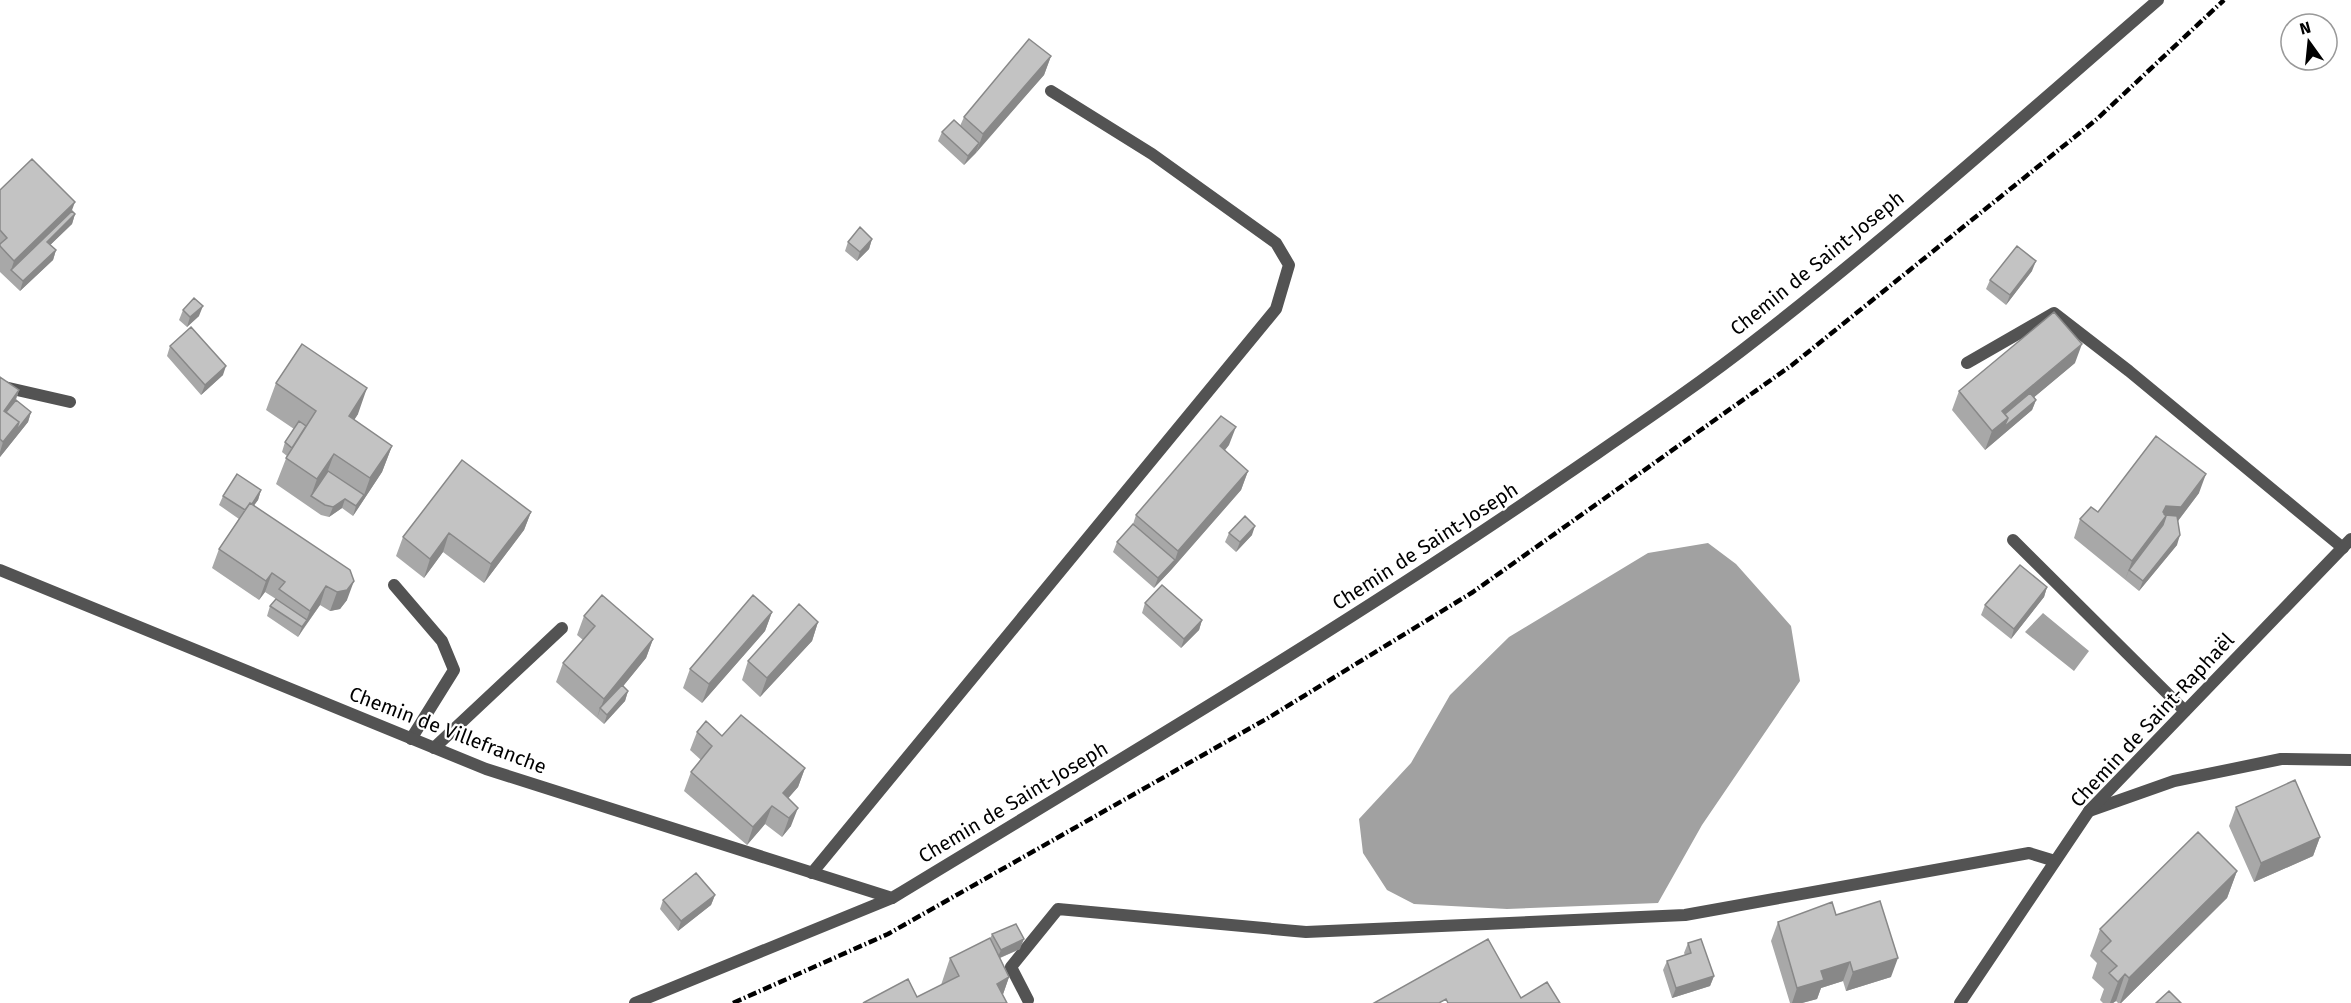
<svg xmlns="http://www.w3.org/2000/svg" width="2351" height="1003" font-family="'Fira Sans',sans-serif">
  <rect width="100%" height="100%" fill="#fff"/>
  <!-- water -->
  <path fill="#a1a1a1" d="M1708,543L1736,564L1791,626L1800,681L1702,825L1658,903L1507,909L1414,904L1387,890L1363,853L1359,819L1411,763L1450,695L1509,637L1648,553Z
    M2043,613L2089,651L2074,671L2025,632Z"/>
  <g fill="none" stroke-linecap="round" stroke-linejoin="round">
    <!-- service -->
    <path stroke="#535353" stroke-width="12" d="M1967,363L2054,313L2129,371L2343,548
      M0,386L70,402
      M2013,540L2185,711
      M394,585L442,641L454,670L411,739
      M434,748L562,628
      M2089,811L2174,781L2281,759L2351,760
      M812,873L1276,309L1289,265L1276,243L1152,154L1051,91
      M1028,1000L1011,967L1058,909L1306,932L1685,915L2029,853L2055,861
      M635,1003L892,898"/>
    <!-- minor -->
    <path stroke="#535353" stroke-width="12" d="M0,570L486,769L892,898C1119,760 1348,625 1567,474C1631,430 1697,386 1758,338C1896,231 2026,114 2158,0
      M1960,1003L2089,811L2351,539"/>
    <!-- rail -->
    <path stroke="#000" stroke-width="4.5" stroke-dasharray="9 3 1.5 3" stroke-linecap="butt" d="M733,1003L888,934L1268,718L1473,592L1792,365L2097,119L2224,0"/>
  </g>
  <!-- wall -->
  <path fill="#a8a8a8" d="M1051,56L1044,75L964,165L938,141L942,132L960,126L964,117Z
    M0,190L72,211L75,214L72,224L50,245L56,250L53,260L20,291L0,272Z
    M872,239L869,249L857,261L845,251L848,242Z
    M2032,271L2006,305L1986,289L1990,280Z
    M183,310L199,316L187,327L179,320Z
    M170,346L223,375L201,395L167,356Z
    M2075,363L2034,397L2036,400L2032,410L1985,450L1952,410L1959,391Z
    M0,377L19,390L16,400L31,412L28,422L0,457Z
    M276,383L358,414L354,420L392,446L382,472L353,516L342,508L329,517L321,515L276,484L287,456L282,452L285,442L294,429L266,410Z
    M1229,445L1224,451L1248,471L1241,490L1171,570L1154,588L1113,552L1117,542L1133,524L1136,515Z
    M261,490L258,500L254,505L347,600L340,609L330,611L320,605L298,637L267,616L270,606L276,599L265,592L259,600L212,568L219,549L239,519L219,505L223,496Z
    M2199,493L2178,521L2177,545L2139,591L2074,538L2080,519L2098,512Z
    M531,512L524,530L484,583L443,552L424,578L396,556L403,537Z
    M1229,533L1252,535L1236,552L1225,542Z
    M2047,587L2044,597L2011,639L1981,615L1985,605Z
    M1145,603L1202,620L1199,630L1181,648L1142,613Z
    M772,612L765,631L702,703L683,688L690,669Z
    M584,616L653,639L646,658L623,686L628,691L625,701L604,724L556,682L563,663L583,640L577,635Z
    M818,622L812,641L760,697L742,680L748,661Z
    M697,732L722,736L805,768L798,787L788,798L791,826L782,837L765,824L747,845L684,791L691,772L701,760L690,750Z
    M2236,807L2320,837L2313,856L2254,882L2229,826Z
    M2237,871L2227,898L2121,1003H2118L2116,1001L2113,1003H2103L2100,1000L2104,989L2092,978L2097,963L2090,956L2100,929Z
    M715,895L711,905L678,931L660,909L663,900Z
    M1836,915L1891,977L1846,991L1843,981L1821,988L1817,999L1802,1003H1790L1771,941L1778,922Z
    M992,934L1020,949L1000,958L1009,977L1003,994L917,997L941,985L950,958L990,939Z
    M1688,943L1714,976L1710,986L1672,998L1663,970L1667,961L1685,955L1684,953Z"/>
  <!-- shaded-wall -->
  <path fill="#888" d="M1051,56L1044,75L976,153L983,134Z
    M979,143L976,153L964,165L968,156Z
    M75,202L68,221L11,270L14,261Z
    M75,214L72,224L43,252L47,242Z
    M872,239L869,249L857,261L860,252Z
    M56,250L53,260L20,291L23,281Z
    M2036,261L2032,271L2006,305L2010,295Z
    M203,306L199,316L187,327L190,317Z
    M2082,344L2075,363L2007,420L2036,400L2032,410L1985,450L1992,431L2002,411Z
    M226,366L223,375L201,395L205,385Z
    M367,388L358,414L339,443L349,416Z
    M19,390L12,409L3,421L4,411Z
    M31,412L28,422L0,457V452L3,442L19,422Z
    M1236,427L1229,445L1213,465L1220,446Z
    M392,446L382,472L353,516L356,506L364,495L370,478Z
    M334,454L324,481L311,496L317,479Z
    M1248,471L1241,490L1171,570L1154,588L1158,578L1175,560L1178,551Z
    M2206,474L2199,493L2174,526L2129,570L2125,580L2132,561L2160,521L2166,506Z
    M261,490L258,500L243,521L247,512Z
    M345,499L342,508L329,517L333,507Z
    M531,512L524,530L484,583L491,564Z
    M1255,526L1252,535L1236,552L1240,542Z
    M449,533L443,552L424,578L430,559Z
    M2180,535L2177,545L2139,591L2143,581Z
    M272,573L265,592L259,600L266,581Z
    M354,581L347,600L340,609L330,611L337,592Z
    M326,586L320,605L303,629L310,611Z
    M2047,587L2044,597L2011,639L2014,629Z
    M772,612L765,631L702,703L709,684Z
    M307,620L303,629L298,637L302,627Z
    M1202,620L1199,630L1181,648L1184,639Z
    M818,622L812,641L760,697L767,678Z
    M653,639L646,658L603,711L600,708L597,718L604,699Z
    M628,691L625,701L604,724L607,715Z
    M805,768L798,787L778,810L783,793Z
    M772,806L765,824L747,845L753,827Z
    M798,808L791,826L782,837L789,818Z
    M2320,837L2313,856L2254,882L2261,863Z
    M2237,871L2227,898L2121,1003H2120L2129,978Z
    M715,895L711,905L678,931L681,921Z
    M1024,939L1020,949L997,959L1001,950Z
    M1898,958L1891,977L1846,991L1853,972Z
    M1850,962L1843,981L1821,988L1817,999L1802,1003H1792L1797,988L1821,971Z
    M2125,974L2116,1001L2113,1003H2110L2118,982Z
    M1714,976L1710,986L1672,998L1676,988Z
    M1009,977L1000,1003L997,984Z"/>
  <!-- building -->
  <path fill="#c3c3c3" stroke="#888" stroke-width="1.5" d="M1029,39L1051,56L983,134L964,117Z
    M954,120L979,143L968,156L942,132Z
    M32,159L75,202L14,261L0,246V244L7,238L0,230V190Z
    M72,211L75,214L47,242L56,250L23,281L11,270Z
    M860,227L872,239L860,252L848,242Z
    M2017,246L2036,261L2010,295L1990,280Z
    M194,298L203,306L190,317L183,310Z
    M2054,312L2082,344L2002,411L2008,418L1992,431L1959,391Z
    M191,327L226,366L205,385L170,346Z
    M302,344L367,388L349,416L392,446L370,478L334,454L317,479L286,458L316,411L276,383Z
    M0,377L19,390L4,411L19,422L3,442L0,439Z
    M2030,393L2036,400L2004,427L2008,418L2005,414Z
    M16,400L31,412L16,431L19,422L6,412Z
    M1221,416L1236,427L1220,446L1248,471L1178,551L1136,515Z
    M299,421L306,426L292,448L285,442Z
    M2156,436L2206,474L2181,507L2166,506L2163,512L2166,516L2132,561L2080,519L2091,507L2098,512Z
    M462,460L531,512L491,564L449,533L430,559L403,537Z
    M328,471L364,495L356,506L345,499L333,507L325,505L311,496Z
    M237,474L261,490L252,504L250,503L245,510L223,496Z
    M250,503L350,570L354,581L347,590L337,592L326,586L310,611L279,589L285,582L272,573L266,581L219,549Z
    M2165,515L2177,516L2180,535L2143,581L2129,570L2163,525L2166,516Z
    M1245,516L1255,526L1240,542L1229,533Z
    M1133,524L1175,560L1158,578L1117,542Z
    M2020,565L2047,587L2014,629L1985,605Z
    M1162,585L1202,620L1184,639L1145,603Z
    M602,595L653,639L604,699L563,663L595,626L584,616Z
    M753,595L772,612L709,684L690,669Z
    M276,599L307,620L302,627L270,606Z
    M799,604L818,622L767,678L748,661Z
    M622,685L628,691L607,715L600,708Z
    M741,715L805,768L783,793L798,808L789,818L772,806L753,827L691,772L712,746L697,732L706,721L722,736Z
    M2295,780L2320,837L2261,863L2236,807Z
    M2198,832L2237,871L2129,978L2125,974L2118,982L2109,973L2117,966L2101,951L2111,941L2100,929Z
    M696,873L715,895L681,921L663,900Z
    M1880,901L1898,958L1853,972L1850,962L1821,971L1824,980L1797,988L1778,922L1832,902L1836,915Z
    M1016,924L1024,939L1001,950L992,934Z
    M990,938L1009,977L997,984L1007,1003H863L908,979L917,997L959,976L950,958Z
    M1488,939L1521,998L1547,982L1560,1003H1448L1446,999L1439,1003H1374Z
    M1701,939L1714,976L1676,988L1667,961L1691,953L1688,943Z
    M2169,991L2181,1003H2156Z"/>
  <g text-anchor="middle" stroke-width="4.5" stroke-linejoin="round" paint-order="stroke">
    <!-- street labels -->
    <g font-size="20" fill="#000" stroke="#fff">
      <text transform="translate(1817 263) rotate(-39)" y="7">Chemin de Saint-Joseph</text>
      <text transform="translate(1425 546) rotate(-33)" y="7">Chemin de Saint-Joseph</text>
      <text transform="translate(2152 720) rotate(-47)" y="7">Chemin de Saint-Raphaël</text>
      <text transform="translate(448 730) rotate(21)" y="7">Chemin de Villefranche</text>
      <text transform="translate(1013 802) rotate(-31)" y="7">Chemin de Saint-Joseph</text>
    </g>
  </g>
  <!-- north arrow -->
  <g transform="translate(2309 42) rotate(345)"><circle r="28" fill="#ffffff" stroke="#999999" stroke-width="1.5"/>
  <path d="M0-4.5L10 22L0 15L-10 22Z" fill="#000000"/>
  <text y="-9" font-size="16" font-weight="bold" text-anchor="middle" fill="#000000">N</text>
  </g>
</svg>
